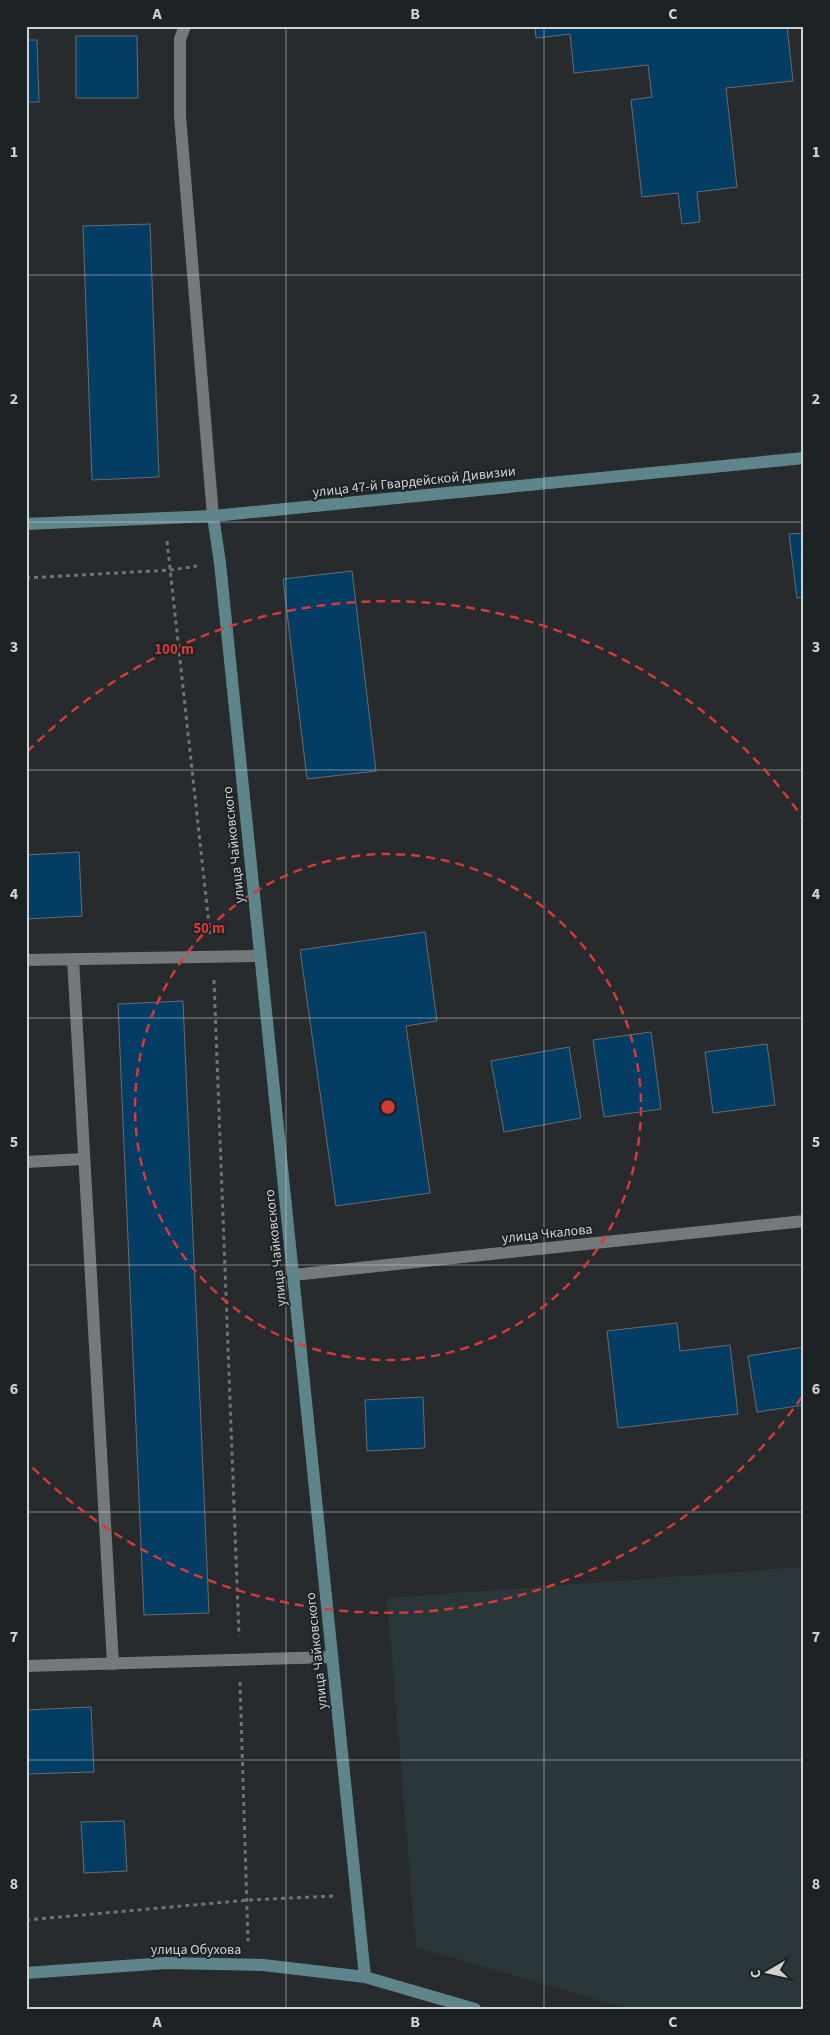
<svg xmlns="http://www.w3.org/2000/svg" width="830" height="2035" font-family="'Source Sans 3',sans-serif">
  <rect width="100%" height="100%" fill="#272b2d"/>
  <!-- built -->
  <path fill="#2b363b" d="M804,1567V2009H629L416,1947L387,1598Z"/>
  <!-- building -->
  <path fill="#033d63" stroke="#686c70" d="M535,26H787L793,81L726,88L737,187L697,192L700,222L682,224L678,193L642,197L631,100L652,97L648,65L574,73L570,34L536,38Z
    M76,36H137L138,98H76Z
    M26,40H37L39,102H26Z
    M150,224L159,477L92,480L83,226Z
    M804,533V597L797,598L789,534Z
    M352,571L376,771L307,779L283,579Z
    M79,852L82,916L26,919V855Z
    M425,932L437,1021L406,1026L430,1193L336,1206L300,950Z
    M183,1001L209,1613L144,1615L118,1004Z
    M651,1032L661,1109L604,1117L593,1040Z
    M767,1044L775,1105L713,1113L705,1052Z
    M569,1047L581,1118L504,1132L491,1061Z
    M677,1323L680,1351L730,1345L738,1414L618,1428L607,1331Z
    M804,1347V1405L757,1412L748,1356Z
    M423,1397L425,1448L367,1451L365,1400Z
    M91,1707L94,1772L26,1774V1710Z
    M124,1821L127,1871L84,1873L81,1822Z"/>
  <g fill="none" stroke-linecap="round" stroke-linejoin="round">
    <!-- path -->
    <path stroke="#6f7374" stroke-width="3" stroke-dasharray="4 4" stroke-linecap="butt" d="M167,541L210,934
      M26,578L171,570L197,566
      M214,980L239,1636
      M240,1682L248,1941
      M26,1920L249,1900L334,1896"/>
    <!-- lane -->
    <path stroke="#74797c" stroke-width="12" d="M185,26L180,39V116L213,516
      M73,959L113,1664
      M26,960L260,956
      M26,1162L83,1159
      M26,1666L332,1657"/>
    <!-- street -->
    <path stroke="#74797c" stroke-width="12" d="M293,1275L804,1221"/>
    <!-- secondary -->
    <path stroke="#5f858c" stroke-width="12" d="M213,516L220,563L365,1977
      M26,524L213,516L804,458
      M26,1973L166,1963L263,1965L365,1977L475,2009"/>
  </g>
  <!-- grid -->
  <path fill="none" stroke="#cfd2d3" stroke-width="1" stroke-opacity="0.55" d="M286,26V2009M544,26V2009M26,275H804M26,522H804M26,770H804M26,1018H804M26,1265H804M26,1512H804M26,1760H804"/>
  <!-- distance rings -->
  <g fill="none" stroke="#d53939" stroke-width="2.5" stroke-dasharray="9 6">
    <circle cx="388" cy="1107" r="253"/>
    <path d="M802 1397A506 506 0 0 1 27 1462M27 752A506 506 0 0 1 802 817"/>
  </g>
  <g text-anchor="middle" stroke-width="4" stroke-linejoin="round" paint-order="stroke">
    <!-- street labels -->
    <g font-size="14" fill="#cfd2d3" stroke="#1d2224">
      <text transform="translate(414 481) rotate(-6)" y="5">улица 47-й Гвардейской Дивизии</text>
      <text transform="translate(233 845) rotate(-96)" y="5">улица Чайковского</text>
      <text transform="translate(547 1233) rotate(-6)" y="5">улица Чкалова</text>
      <text transform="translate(275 1248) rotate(-96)" y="5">улица Чайковского</text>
      <text transform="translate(316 1651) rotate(-96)" y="5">улица Чайковского</text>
      <text x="196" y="1954">улица Обухова</text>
    </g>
  </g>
  <circle cx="388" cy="1107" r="8" fill="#d53939" stroke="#1d2224" stroke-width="2.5"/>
  <g font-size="15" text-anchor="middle" font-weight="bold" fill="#d53939" stroke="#1d2224" stroke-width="4" stroke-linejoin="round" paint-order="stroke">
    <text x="174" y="654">100 m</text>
    <text x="209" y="933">50 m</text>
  </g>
  <!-- border -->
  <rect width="830" height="2035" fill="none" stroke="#1d2224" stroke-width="55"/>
  <!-- north arrow -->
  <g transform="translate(768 1972) rotate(261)" stroke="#1d2224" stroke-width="4" paint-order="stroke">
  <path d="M0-4L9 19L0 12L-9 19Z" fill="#cfd2d3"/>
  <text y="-8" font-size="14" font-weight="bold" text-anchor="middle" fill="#cfd2d3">С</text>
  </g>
  <rect x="28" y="28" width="774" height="1980" fill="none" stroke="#cfd2d3" stroke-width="2"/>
  <g font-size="16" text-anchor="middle" font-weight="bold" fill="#cfd2d3">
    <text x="157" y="19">A</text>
    <text x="415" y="19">B</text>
    <text x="673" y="19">C</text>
    <text x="14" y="157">1</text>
    <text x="816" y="157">1</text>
    <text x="14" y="404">2</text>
    <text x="816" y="404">2</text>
    <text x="14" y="652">3</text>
    <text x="816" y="652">3</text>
    <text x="14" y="899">4</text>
    <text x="816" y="899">4</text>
    <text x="14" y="1147">5</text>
    <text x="816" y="1147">5</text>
    <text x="14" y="1394">6</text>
    <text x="816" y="1394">6</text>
    <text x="14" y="1642">7</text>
    <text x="816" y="1642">7</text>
    <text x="14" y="1889">8</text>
    <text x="816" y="1889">8</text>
    <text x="157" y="2027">A</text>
    <text x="415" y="2027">B</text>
    <text x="673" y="2027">C</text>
  </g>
</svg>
